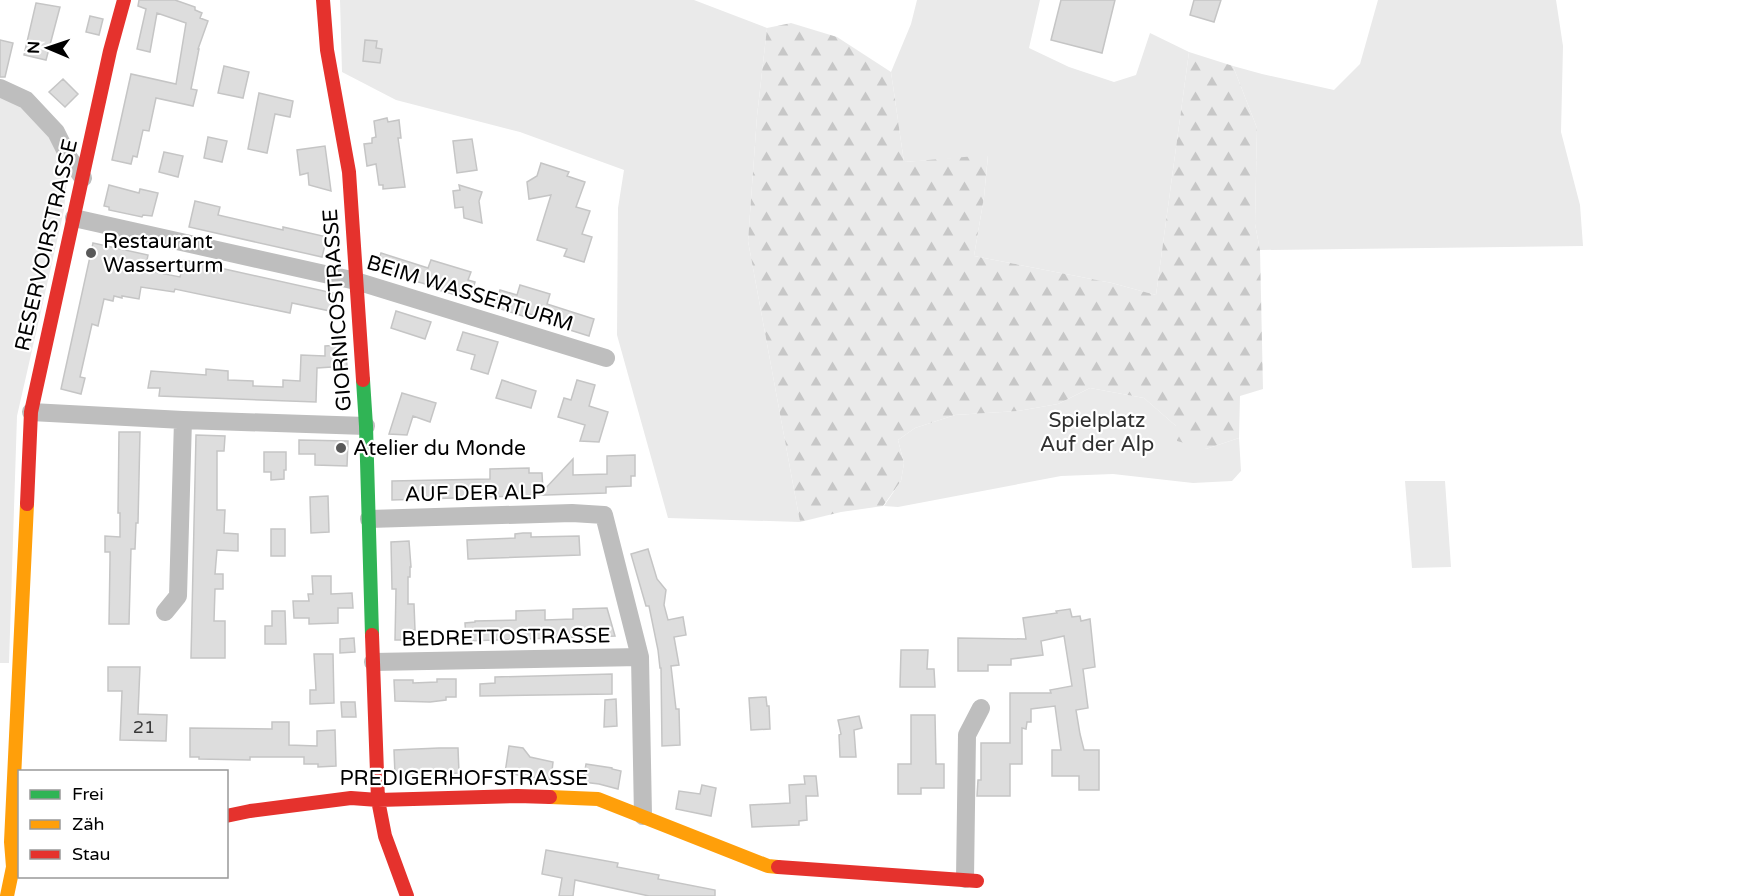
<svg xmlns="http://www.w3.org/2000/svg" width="1751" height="896" font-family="'Varela Round',sans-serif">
  <defs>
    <pattern id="forest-firs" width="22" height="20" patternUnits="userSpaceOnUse" patternTransform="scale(1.5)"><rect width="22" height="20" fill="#eaeaea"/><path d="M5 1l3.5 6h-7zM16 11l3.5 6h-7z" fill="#c7c7c7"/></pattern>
  </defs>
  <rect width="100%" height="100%" fill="#fff"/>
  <!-- green -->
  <path fill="#eaeaea" d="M340,0H694L767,28L757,116L748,241L800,522L668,518L617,335L618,208L624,170L520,132L396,100L342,72Z
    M917,0H1040L1029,48L1069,67L1114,82L1136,75L1150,33L1189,52L1156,295L1112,283L974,256L984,197L988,156L904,162L891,72L911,24Z
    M1378,0H1556L1563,46L1561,132L1580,205L1583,246L1260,250L1255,224L1257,128L1233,66L1262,74L1334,90L1360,64Z
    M0,88L26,100L69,158L64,210L17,416L9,663H0Z
    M1090,388L1144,398L1176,426L1206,449L1239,438L1241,471L1232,481L1193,483L1113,474L1061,476L898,507L884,506L901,481L904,463L898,440L915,428L955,415L1018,411L1058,404Z
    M1405,481H1445L1451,567L1412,568Z"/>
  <!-- forest -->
  <path fill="url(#forest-firs)" d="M791,23L837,37L891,72L904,162L988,155L984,197L974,256L1112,283L1156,295L1189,52L1233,66L1257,128L1255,224L1260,250L1263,389L1240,396L1239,438L1206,449L1177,441L1176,426L1144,398L1090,388L1058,404L1018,411L955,415L915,428L898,440L904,463L901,481L883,506L841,512L800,522L748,241L757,116L767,28Z"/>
  <!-- building -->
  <path fill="#ddd" stroke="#c5c5c5" stroke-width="1.5" d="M139,0H175L195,7V10L202,13L200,18L208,21L198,49H199L191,89L197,90L193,106L156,98L149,131L143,130L137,157L133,156L131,164L112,160L131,74L176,84L186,23L157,13L150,52L137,49L146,9L138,6Z
    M1061,0H1115L1102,53L1051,40Z
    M1194,0H1221L1214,22L1190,15Z
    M36,3L60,7L46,60L24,55Z
    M90,16L103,19L99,35L86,32Z
    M0,40L13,43L5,77H0Z
    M365,40L377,41L376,48L382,49L380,63L363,61Z
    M224,66L249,72L243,98L218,93Z
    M63,79L78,94L65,107L49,92Z
    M259,93L293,101L290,117L275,114L267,153L248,149Z
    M387,118L388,122L399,120L401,138H398L405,187L383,189V185H379L376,164L367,166L364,144L372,143V138L376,137L374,121Z
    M208,137L227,141L222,162L204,158Z
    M472,139L477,170L457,173L453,141Z
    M325,146L328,168L331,191L309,185L308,173L300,175L297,150Z
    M164,152L183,156L178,177L159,172Z
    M541,163L569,172L567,176L585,182L576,207L590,211L582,234L592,237L584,262L564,256L567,249L537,240L551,195L529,199L527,182L537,176Z
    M109,185L139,193L140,189L158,193L152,216L143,215L142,217L109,210V207L104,206Z
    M459,185L482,192L479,201L482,223L464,218L463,207L455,208L453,191L460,190Z
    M195,201L220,207L218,215L283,230V227L327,237L322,257L189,227Z
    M93,243L148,255L146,265H150L149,271L180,277L184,260L333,293L330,311L292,303L290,313L175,289L174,292L141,287L139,299L122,296V298L114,296L113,301L104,299L98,326L92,324L80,377L85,378L81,394L61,389Z
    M381,253L428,268L431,260L471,272L468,280L475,282L470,299L435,289L436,287L376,270Z
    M520,285L550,294L547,304L594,319L589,336L554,325L555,322L530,314L529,318L495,307L500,290L517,295Z
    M396,311L431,322L425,339L391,328Z
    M463,332L498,342L488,374L471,369L475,355L457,350Z
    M339,345L340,356H346L347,366L317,368L316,402L159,396L160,388H148L151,371L206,375V369L228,371V380L253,381V386L283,387V380L300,381L301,355L325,356V346Z
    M502,380L536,391L531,408L496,398Z
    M577,380L595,385L589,406L608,412L599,442L580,441L585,425L558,417L564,398L571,400Z
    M402,393L436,403L430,422L413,416L407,435L389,434Z
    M119,432H140L138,523H136L135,549H131L129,624H109L110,560V552H105V536L120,537V513H118Z
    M196,435L225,436L224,451H217V510H225L224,533L238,534V551L217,550L215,574H223V589H215L214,621H225V658H191Z
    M299,440L348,441L347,466L315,465V454H299Z
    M264,452H286V470H284V479L271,480V472H264Z
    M635,455V476H631V486L606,487V493L392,500V481L490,479V469L529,468V473H542L543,491L573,459V475L607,474V456Z
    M328,496L329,532L311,533L310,497Z
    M271,529H285V556H271Z
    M523,533H531V537L579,536L580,555L468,559L467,540L515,538V534Z
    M409,541L411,567H410V577H408V604H414L415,630H413V640H395L396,589H392L391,542Z
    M648,549L657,579L666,590L664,605L668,620L683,617L686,635L674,637L679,665L671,666L676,709H679L680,745L662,746L661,668H660L658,650L649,606H646L631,554Z
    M312,576H331V594L352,593L353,608H338V623L309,624V618H294L293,601H309L308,594H313Z
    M607,608L615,636L466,641L465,623L475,622V621L516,620V611L545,610V620L573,619V609Z
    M1070,609L1072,617L1080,616L1081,621L1090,619L1095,667L1083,669L1088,708L1076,710L1080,734L1084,750H1099V790H1079V776H1052V750H1061L1055,706L1031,709V722H1027L1026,729L1022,728V764H1010V796H977L978,780H981V743H1010V693H1051L1050,690L1072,686L1064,636L1041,641L1043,655L1011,659V665H988V671H958V638L1026,639L1023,618L1057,613L1056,611Z
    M272,611H285L286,644H265V626H272Z
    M354,638L355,652L340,653V639Z
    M901,650H928L927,669H934L935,687H900Z
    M314,654H333L334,703L310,704V690H316Z
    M108,667H140L138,714L167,715L166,741L120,740L122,691H108Z
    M612,674V694L480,696V684L495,683V677Z
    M437,679H456V697H446V700L430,702L395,701L394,680H413V683L437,682Z
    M766,697L767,706H769L770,729L751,730L749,698Z
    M616,699L617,726L604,727L605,700Z
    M341,702H355L356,717H342Z
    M911,715H935L936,764H944V788H921V794H898V764H911Z
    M859,716L862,728L854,730L856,757H840L839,735L841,734L838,720Z
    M272,722H289V745L317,746V731L335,730L336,766L318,767V764H304V757H250V760L199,759V757H190V728L272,729Z
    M509,746L523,748L530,757L553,762L551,780L505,773Z
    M439,748H458L459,773L395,775L394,750Z
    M586,764L612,768V769L621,771L618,789L599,784L583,782Z
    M804,776H816L818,796H806L807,820L799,821V825L752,827L750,805L790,803L789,785L805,784Z
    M702,785L716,788L711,816L676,809L679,791L700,794Z
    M546,850L618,863L617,867L659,875L658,879L715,890V896H649L575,880L573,896H559L562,878L542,874Z"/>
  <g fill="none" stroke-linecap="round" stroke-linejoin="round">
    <!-- street -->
    <path stroke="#bebebe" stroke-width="18" d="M0,88L26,100L56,132L69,158L83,178
      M74,218L356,281L606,358
      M31,412L183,420L366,426
      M369,519L572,513L604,515L640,657L643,816
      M165,612L178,596L183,420
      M373,662L640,657
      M965,879L967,735L981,708"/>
    <!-- fast -->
    <path stroke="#30b455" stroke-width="14" d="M363,380L366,426L372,635"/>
    <!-- slow -->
    <path stroke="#ff9f0a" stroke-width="14" d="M550,797L598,799L768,866L778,867
      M7,896L13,867L11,842L27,504"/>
    <!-- jam -->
    <path stroke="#e5322d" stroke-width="14" d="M323,0L327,50L349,172L363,380
      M27,504L31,412L110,51L124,0
      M372,635L378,800L385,836L407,896
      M226,816L250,811L351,798L378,800L517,796L550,797
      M778,867L977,881"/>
  </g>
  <!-- markers -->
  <g fill="#595959" stroke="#fff" stroke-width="2">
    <circle cx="91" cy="253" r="6"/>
    <circle cx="341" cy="448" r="6"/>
  </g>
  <g text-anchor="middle" stroke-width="4.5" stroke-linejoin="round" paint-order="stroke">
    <!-- number labels -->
    <g font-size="18" fill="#373737">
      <text x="144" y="733">21</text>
    </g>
    <!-- poi labels -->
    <g font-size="21" fill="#000" stroke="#fff" text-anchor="start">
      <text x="103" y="248">Restaurant<tspan x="103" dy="24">Wasserturm</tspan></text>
      <text x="353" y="455">Atelier du Monde</text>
    </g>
    <!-- street labels -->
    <g font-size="21" fill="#000" stroke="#fff">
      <text transform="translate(46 245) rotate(-77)" y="7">RESERVOIRSTRASSE</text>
      <text transform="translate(470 293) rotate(17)" y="7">BEIM WASSERTURM</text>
      <text transform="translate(337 310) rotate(-94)" y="7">GIORNICOSTRASSE</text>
      <text transform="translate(475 493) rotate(-1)" y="7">AUF DER ALP</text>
      <text transform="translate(506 637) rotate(-1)" y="7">BEDRETTOSTRASSE</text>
      <text x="464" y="785">PREDIGERHOFSTRASSE</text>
    </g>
    <!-- park labels -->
    <g font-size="21" fill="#303030" stroke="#fff">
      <text x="1097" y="427">Spielplatz<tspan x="1097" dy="24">Auf der Alp</tspan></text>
    </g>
  </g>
  <!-- legend -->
  <rect x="18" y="770" width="210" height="108" fill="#ffffff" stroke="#999999" stroke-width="1.5"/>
  <rect x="30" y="790" width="30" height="9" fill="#30b455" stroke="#999999" stroke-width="1.5"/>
  <text x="72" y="800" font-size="18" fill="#000000">Frei</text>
  <rect x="30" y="820" width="30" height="9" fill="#ff9f0a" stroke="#999999" stroke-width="1.5"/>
  <text x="72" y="830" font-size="18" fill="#000000">Zäh</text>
  <rect x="30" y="850" width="30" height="9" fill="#e5322d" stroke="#999999" stroke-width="1.5"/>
  <text x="72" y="860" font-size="18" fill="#000000">Stau</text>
  <!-- north arrow -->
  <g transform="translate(48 48) rotate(272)" stroke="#ffffff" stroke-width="4.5" paint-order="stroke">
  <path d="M0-4.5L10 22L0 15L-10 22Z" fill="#000000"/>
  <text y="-9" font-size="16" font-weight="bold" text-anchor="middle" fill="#000000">N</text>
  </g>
</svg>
